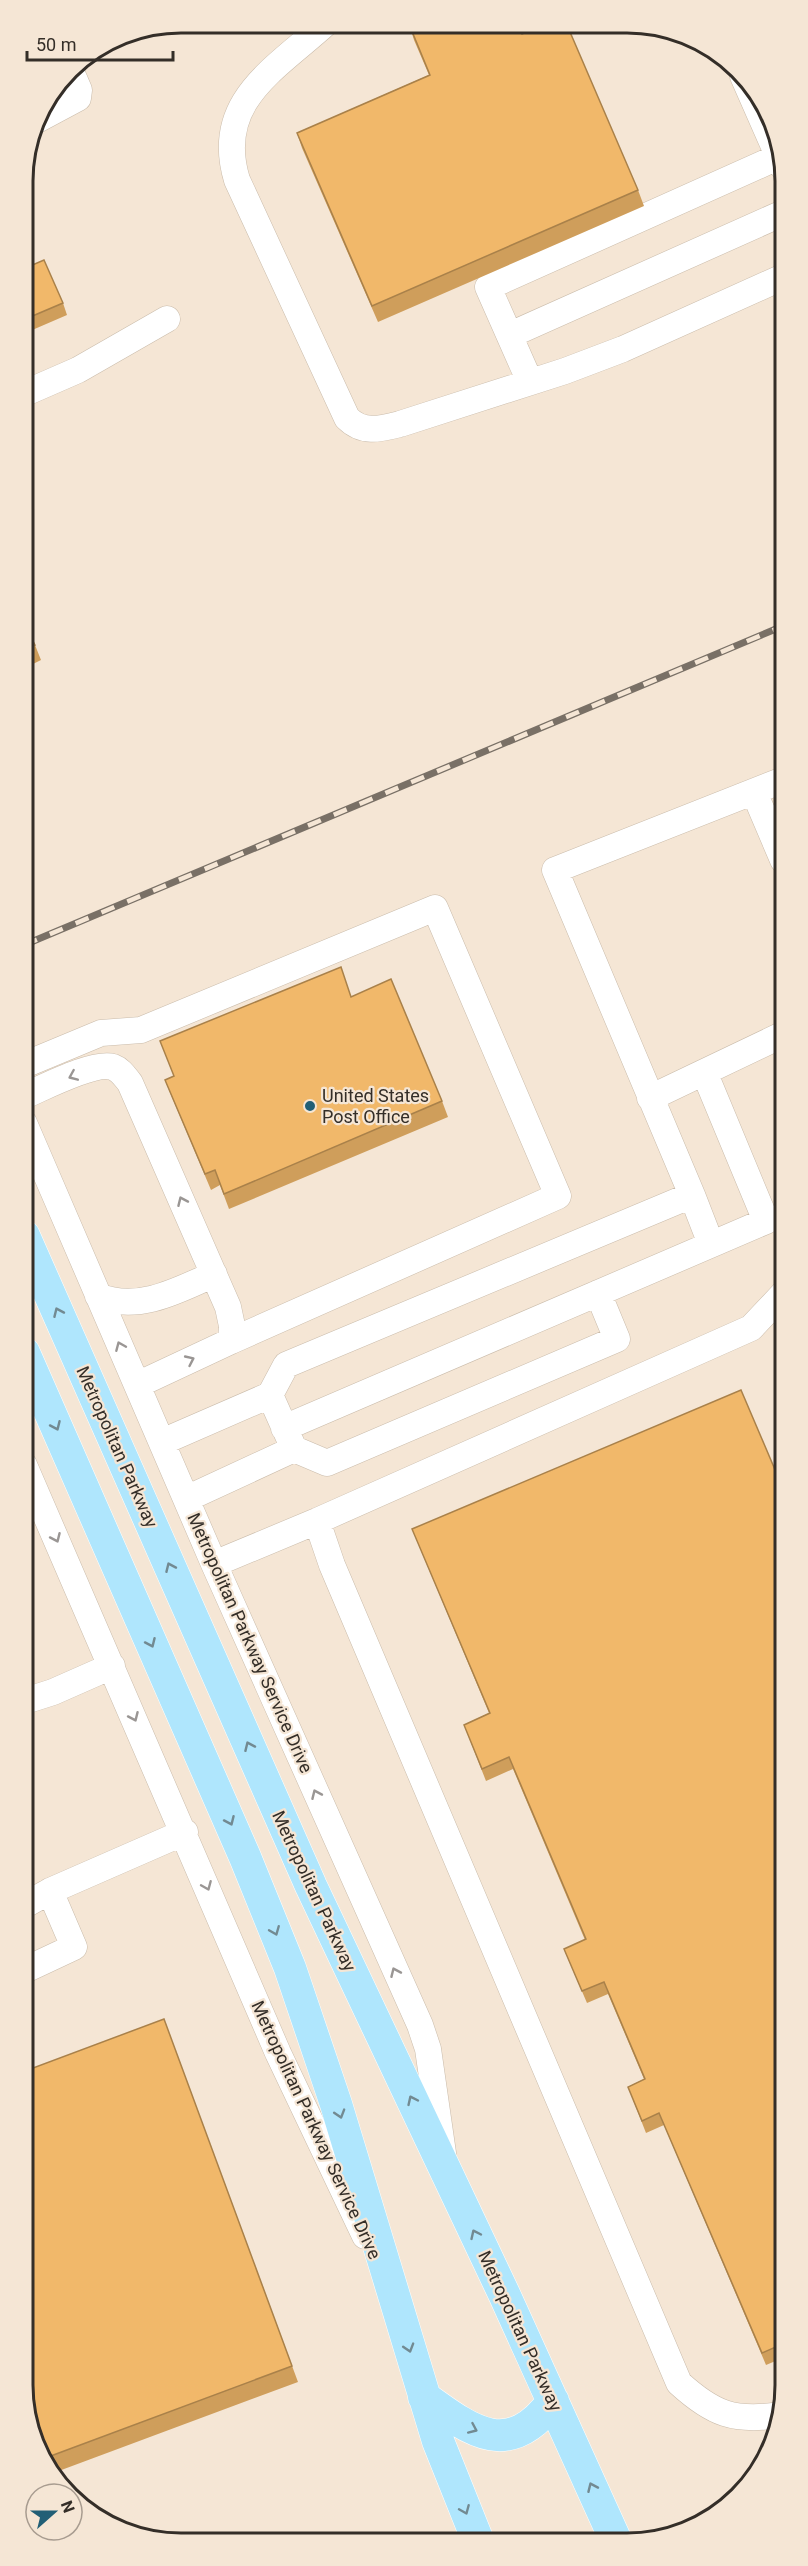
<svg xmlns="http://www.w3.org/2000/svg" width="808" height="2566" font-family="Roboto,sans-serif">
  <rect width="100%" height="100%" fill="#f5e6d5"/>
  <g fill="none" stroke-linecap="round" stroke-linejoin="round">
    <!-- minor casing -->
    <g stroke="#cabcab" stroke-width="27">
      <path id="minor" d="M326,23C276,69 213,101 237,180L347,418C363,434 380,429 400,424L565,371L623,349L783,277
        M743,76L783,167
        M35,121L78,98L79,90L70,69
        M510,335L783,213
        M530,382L488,287L778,157
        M23,394L78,370L167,319
        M754,792L783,860
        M24,1065L101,1033L141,1030L435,908L558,1196L231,1341
        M24,1096C43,1088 94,1061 113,1067C121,1070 125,1077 130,1083L228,1307L232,1326L231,1341L137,1385
        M650,1098L784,1034
        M24,1123L214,1564L420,2025L428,2049L443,2153
        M692,1195L711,1244
        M98,1296C138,1312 177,1291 214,1274
        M270,1395L286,1365L692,1195L555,870L783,780
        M284,1428L766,1221L705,1074
        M162,1442L270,1395L294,1449L186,1499
        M294,1449L327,1463L617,1339L598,1293
        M24,1465L278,2053L365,2236
        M317,1521L332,1565L679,2383C713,2414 734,2422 780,2415
        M214,1564L317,1521L751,1328L784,1293
        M25,1701L53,1692L112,1666
        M25,1905L50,1891L185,1832
        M25,1970L74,1947L50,1891"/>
    </g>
    <!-- major casing -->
    <g stroke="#fff" stroke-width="33">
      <path id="major" d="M24,1236L311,1886L505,2296L616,2541
        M24,1353L245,1857L290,1968L336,2104L438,2441L478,2541
        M424,2397C472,2432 509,2460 553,2401"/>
    </g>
    <!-- minor -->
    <use href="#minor" stroke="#fff" stroke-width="26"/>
    <!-- major -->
    <use href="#major" stroke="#afe6fd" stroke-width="32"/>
    <!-- rail casing -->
    <g stroke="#797066" stroke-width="7">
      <path id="rail" d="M24,945L783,626"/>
    </g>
    <!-- rail -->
    <use href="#rail" stroke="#f5e6d5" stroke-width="4.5" stroke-dasharray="14" stroke-linecap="butt"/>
  </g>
  <!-- wall -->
  <path fill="#cf9e5b" d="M409,24L522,34L638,190L644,206L378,322L302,148L297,133L429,75L414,40Z
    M23,269L63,303L67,315L23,334Z
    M23,621L35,645L41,660L23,669Z
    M351,997L442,1101L448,1117L229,1209L220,1185L211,1190L171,1095L165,1080L174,1076L160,1041Z
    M784,1469L785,2357L766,2365L664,2125L646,2133L628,2087L644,2079L608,1994L587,2003L569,1961L564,1949L585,1940L513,1769L486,1781L464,1725L489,1713L412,1529L776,1472Z
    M164,2019L298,2382L56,2472L25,2415Z"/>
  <!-- building -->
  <path fill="#f1b86a" stroke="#a9814a" stroke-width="1.5" d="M409,24L518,25L522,34L543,25H567L638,190L372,306L297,133L430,75Z
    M44,260L63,303L23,320V269Z
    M23,621L35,645L23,650Z
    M341,967L351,997L391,979L442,1101L224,1194L215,1170L205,1174L165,1080L174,1076L160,1041Z
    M741,1390L776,1472L784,1469L785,2343L762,2353L659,2113L642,2121L628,2087L645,2079L604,1982L582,1991L564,1949L586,1939L509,1757L482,1769L464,1725L490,1713L412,1529Z
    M164,2019L292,2366L48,2457L25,2415V2071Z"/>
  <!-- one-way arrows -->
  <defs><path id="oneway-chevron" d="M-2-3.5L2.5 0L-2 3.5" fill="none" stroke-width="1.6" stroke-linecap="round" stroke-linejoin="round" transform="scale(1.5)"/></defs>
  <g stroke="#9a9694">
    <use href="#oneway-chevron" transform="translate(73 1076) rotate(157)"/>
    <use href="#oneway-chevron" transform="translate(182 1201) rotate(-114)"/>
    <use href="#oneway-chevron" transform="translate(120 1346) rotate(-113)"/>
    <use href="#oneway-chevron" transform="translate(190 1360) rotate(-25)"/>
    <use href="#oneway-chevron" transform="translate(56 1538) rotate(66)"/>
    <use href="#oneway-chevron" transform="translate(134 1717) rotate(66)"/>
    <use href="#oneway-chevron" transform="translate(316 1794) rotate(-114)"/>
    <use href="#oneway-chevron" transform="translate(207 1886) rotate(67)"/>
    <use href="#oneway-chevron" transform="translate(395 1972) rotate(-114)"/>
  </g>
  <g stroke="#728a92">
    <use href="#oneway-chevron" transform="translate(58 1312) rotate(-114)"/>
    <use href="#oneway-chevron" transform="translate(56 1426) rotate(66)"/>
    <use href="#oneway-chevron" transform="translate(170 1567) rotate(-114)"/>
    <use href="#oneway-chevron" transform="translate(151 1643) rotate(66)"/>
    <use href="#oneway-chevron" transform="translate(249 1746) rotate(-114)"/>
    <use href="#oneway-chevron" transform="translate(230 1821) rotate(66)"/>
    <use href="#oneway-chevron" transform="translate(275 1931) rotate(68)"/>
    <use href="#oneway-chevron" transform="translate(412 2100) rotate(-115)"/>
    <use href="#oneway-chevron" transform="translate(340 2114) rotate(73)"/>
    <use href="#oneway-chevron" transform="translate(475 2234) rotate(-115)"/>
    <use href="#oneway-chevron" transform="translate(409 2348) rotate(73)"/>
    <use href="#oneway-chevron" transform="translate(473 2429) rotate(24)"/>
    <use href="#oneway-chevron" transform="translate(592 2487) rotate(-114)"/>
    <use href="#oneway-chevron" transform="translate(465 2510) rotate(67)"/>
  </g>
  <!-- markers -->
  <circle fill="#225f76" stroke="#f5e6d5" stroke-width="2" cx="310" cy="1106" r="6"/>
  <g text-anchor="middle" stroke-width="4.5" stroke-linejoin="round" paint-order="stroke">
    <!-- poi labels -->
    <g font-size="18" fill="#342e28" stroke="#f5e6d5" text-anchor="start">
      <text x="322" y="1102">United States<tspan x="322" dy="21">Post Office</tspan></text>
    </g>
    <!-- street labels -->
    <g font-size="18" fill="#342e28" stroke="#f5e6d5">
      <text transform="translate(117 1447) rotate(66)" y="6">Metropolitan Parkway</text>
      <text transform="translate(250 1643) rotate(66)" y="6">Metropolitan Parkway Service Drive</text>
      <text transform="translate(314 1891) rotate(65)" y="6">Metropolitan Parkway</text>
      <text transform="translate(316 2130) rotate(65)" y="6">Metropolitan Parkway Service Drive</text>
      <text transform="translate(520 2331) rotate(65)" y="6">Metropolitan Parkway</text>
    </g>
  </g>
  <!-- crop -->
  <path d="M0 0H808V2566H0ZM181 33H627A148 148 0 0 1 775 181V2385A148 148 0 0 1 627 2533H181A148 148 0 0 1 33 2385V181A148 148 0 0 1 181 33Z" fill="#f5e6d5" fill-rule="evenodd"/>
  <path fill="none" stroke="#342e28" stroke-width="3" d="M181 33H627A148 148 0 0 1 775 181V2385A148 148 0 0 1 627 2533H181A148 148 0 0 1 33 2385V181A148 148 0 0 1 181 33Z"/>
  <!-- north arrow -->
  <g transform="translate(54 2512) rotate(69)"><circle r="28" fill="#f5e6d5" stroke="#a89c90" stroke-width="1.5"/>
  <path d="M0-4.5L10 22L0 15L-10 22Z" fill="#225f76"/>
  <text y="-9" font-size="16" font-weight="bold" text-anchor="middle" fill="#342e28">N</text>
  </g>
  <!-- scale -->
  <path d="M27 51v9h146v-9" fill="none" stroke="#342e28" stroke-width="3"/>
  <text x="36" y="51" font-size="18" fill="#342e28" stroke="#f5e6d5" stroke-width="4.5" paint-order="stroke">50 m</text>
</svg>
